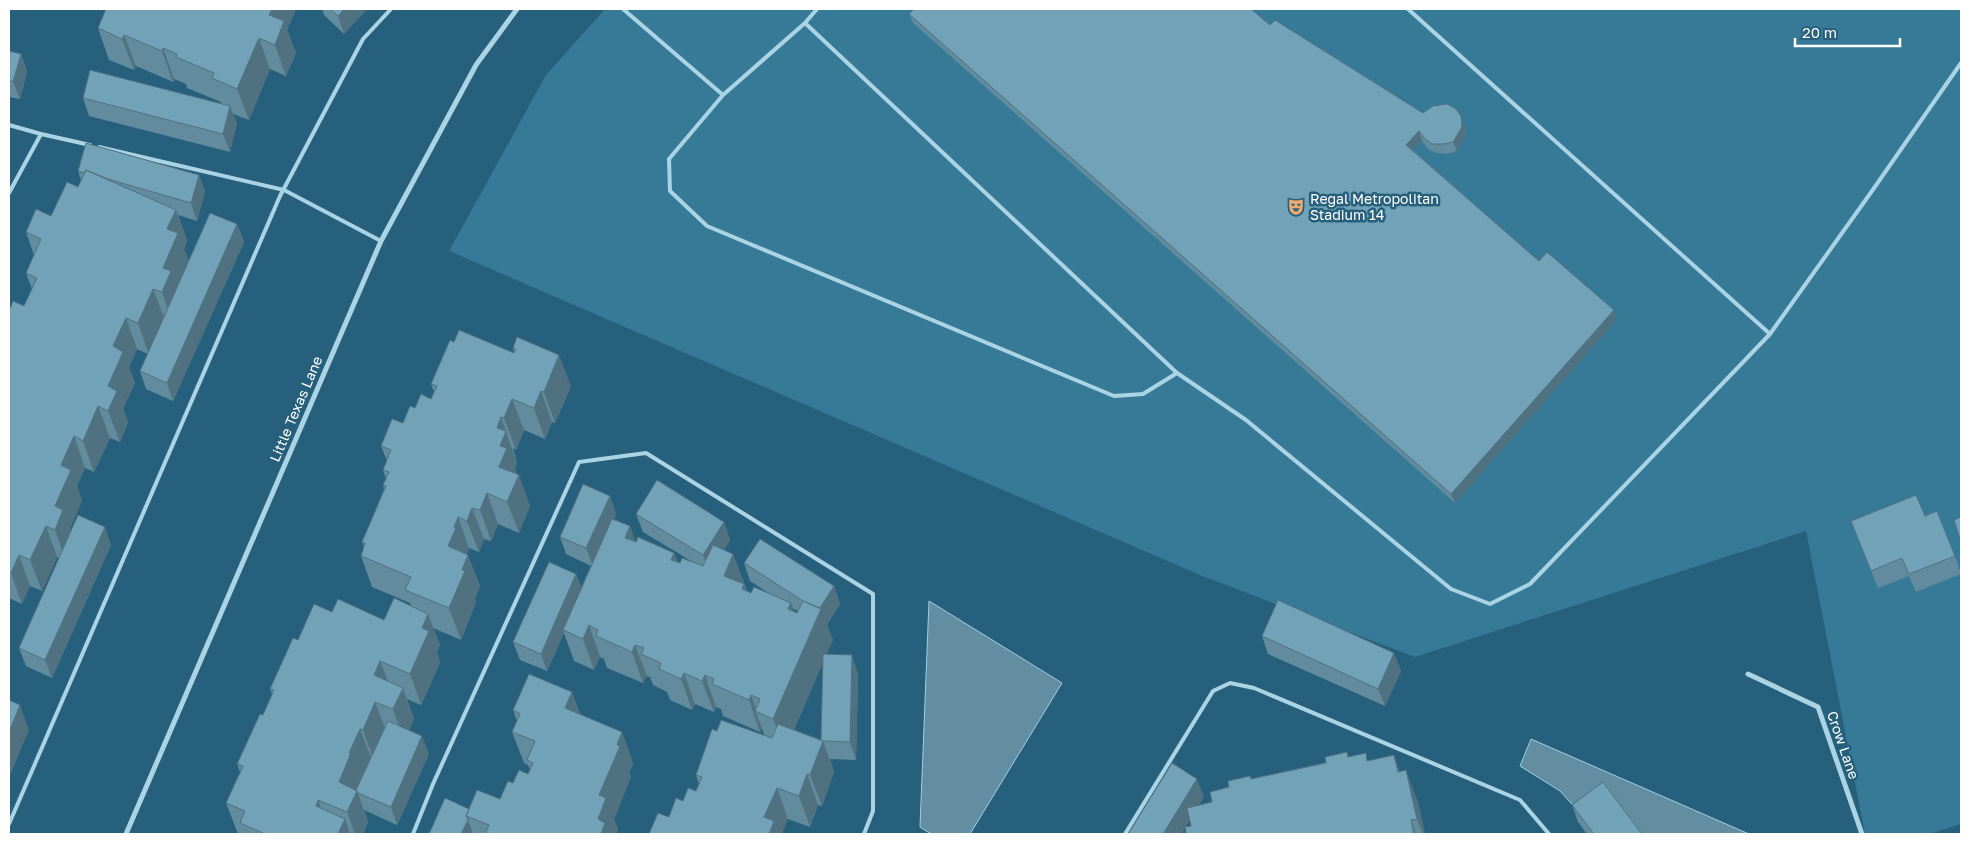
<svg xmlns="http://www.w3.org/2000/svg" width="1970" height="843" font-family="'Golos Text',sans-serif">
  <rect width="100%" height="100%" fill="#26607c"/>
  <!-- green -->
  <path fill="#367a97" d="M605,9H1961V824L1929,834H1865L1806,531L1415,657L1200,575L449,251L546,75Z"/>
  <!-- water -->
  <path fill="#638da0" stroke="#9ed0e5" d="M929,601L1062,683L970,834H931L920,827Z
    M1531,739L1749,834H1637L1580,813L1560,791L1520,766Z"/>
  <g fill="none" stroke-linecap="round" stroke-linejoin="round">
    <!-- lane -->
    <path stroke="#aad3e4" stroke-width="4" d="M623,9L723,95L669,159L670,191L707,226L1114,396L1143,394L1177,373L1246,420L1451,589L1490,604L1530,584L1770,334
      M817,9L805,23L1177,373
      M1408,9L1770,334L1872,191L1961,63
      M723,95L805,23
      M9,125L41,134
      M99,147L284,190L381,241
      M9,193L41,134L90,145
      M9,824L280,196L363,39L391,9
      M413,834L433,784L579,462L646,453L873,594V811L864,834
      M1125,834L1213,691L1230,683L1254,688L1520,800L1549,834"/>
    <!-- street -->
    <path stroke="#aad3e4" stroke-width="5" d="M1748,674L1818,707L1862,834
      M126,834L381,241L476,65L517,9"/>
  </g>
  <!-- wall -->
  <path fill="#628b9d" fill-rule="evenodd" d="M106,9H296L287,30L296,53L286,76L270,69L249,120L233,114L237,123L230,152L89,116L83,98L221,103V102L187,88L186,84L174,79L173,82L136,66L134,70L109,60L98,28Z
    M322,9H367L344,34L324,15Z
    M909,14L1270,25L1423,113L1464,125L1466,136L1457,151L1447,154L1436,153L1428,149L1422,141L1413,150L1539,261L1617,319L1455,503L913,23Z
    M9,51L21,54L27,72L20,99L9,97Z
    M78,171L199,175L205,192L197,221L178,215L187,241L184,249L189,262L237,224L244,242L173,401L146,389L140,371L148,354L137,349L129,367L135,383L123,408L128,422L120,442L110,438L94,472L85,468L77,486L82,501L70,528L71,531L111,545L52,678L26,666L19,648L59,558L57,557L42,591L30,586L22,604L9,598V311L24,306L32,289L26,273L34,255L26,232L51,216L78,187L81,180Z
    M517,337L571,386L555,423L552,422L545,439L524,430L516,450L513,448L517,463L515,469L530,506L519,533L498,524L491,541L484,539L479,552L469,548L467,554L480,586L475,599L476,602L461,640L433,628L440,645L437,652L440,663L421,705L407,699L414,719L409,730L429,754L397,825L364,810L368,822L363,834H238L226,803L240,772L237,764L263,715L272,694L270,689L298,640L332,612L384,620L411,606L410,603L372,587L361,556L364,547L362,542L384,489L383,485L386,479L383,470L387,461L381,446L403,423L415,408L431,399L434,392L431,384L454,342L514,353V352L513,348Z
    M610,496L616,514L614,519L630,526L635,542L674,553L678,562L680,563L691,561L643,532L636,514L724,522L730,540L724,550L733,554L747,591L751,593L770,594L750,581L744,563L834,586L840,604L827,625L833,640L826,654L858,673L856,760L830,759L834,772L822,806L818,805L810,827L788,819L669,817L683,801L696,791L699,784L696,775L717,731L764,735L762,728L760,732L723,716L721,709L716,707L714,712L695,704L692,710L670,700L667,692L653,685L650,677L647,676L643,683L607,668L604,659L600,657L594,670L574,661L564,633L547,671L520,660L513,642L576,574L581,588L591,566L566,554L560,537ZM792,608L798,611L797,613L794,611ZM823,662L821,740L794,730Z
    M1925,516L1955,556L1961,574L1916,592L1909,576L1878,588L1851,521Z
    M1262,636L1401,671L1385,706L1268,654Z
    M572,692L580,715L622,732L633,764L629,773L631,777L614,819L618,830L616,834H429L469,809L500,799L513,783L528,774L530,770L528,765L524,763L512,732L517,721L513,710Z
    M1349,757L1368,760L1400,772L1418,802L1425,834H1186L1185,828L1181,834H1128L1204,797L1199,805L1212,802L1229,787L1251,779ZM1190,820L1191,826L1185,827Z
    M1572,805L1642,834H1587L1578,822Z"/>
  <!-- shaded-wall -->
  <path fill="#507180" d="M272,9H296L287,30L296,53L286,76L275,45L269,15Z
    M344,9H367L344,34L338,16Z
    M124,35L136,66L134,70L122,39Z
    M259,38L270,69L249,120L237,89Z
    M163,48L174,79L173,82L162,51Z
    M21,54L27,72L20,99L13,82Z
    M230,106L237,123L230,152L223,134Z
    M1461,116L1464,125L1466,136L1457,151L1453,142Z
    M1419,131L1422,141L1410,154L1406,145Z
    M199,175L205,192L197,221L191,203Z
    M176,210L187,241L184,249L190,265L173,324L162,292L163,268L167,229Z
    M237,224L244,242L173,401L167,383Z
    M153,289L165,320L149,355L138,323Z
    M1614,310L1617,319L1455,503L1451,494Z
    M126,318L137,349L129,367L135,383L123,408L128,422L120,442L108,411V386L113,346Z
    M559,355L571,386L555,423L544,392Z
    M541,391L552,422L545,439L534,408Z
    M512,399L524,430L516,450L504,418Z
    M98,406L110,438L94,472L83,441Z
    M501,417L517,463L515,469L518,478L519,475L530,506L519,533L507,502L499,467L500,446L497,428Z
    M74,436L85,468L77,486L82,501L70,528L75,541L66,561L55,530V506L61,465Z
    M487,493L498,524L491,541L480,510Z
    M610,496L616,514L593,566L586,548Z
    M472,508L484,539L479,552L467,521Z
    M458,517L469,548L466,557L468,555L480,586L475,599L476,602L461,640L449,608L448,546Z
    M724,522L730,540L710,573L703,555Z
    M46,526L57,557L42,591L30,560Z
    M630,526L641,558L625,538Z
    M105,527L111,545L52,678L45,660Z
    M674,553L686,584L671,560Z
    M733,554L755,615L724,576Z
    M19,555L30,586L22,604L11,573Z
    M576,574L583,591L563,630L564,633L547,671L541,654Z
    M834,586L840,604L827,625L833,640L785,750L773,719L818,611Z
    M791,603L802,634L788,609Z
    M428,614L440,645L437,652L440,663L421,705L410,674L422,628Z
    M589,625L600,657L594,670L583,639Z
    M635,645L647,676L643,683L632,652Z
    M1394,653L1401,671L1385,706L1378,689Z
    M852,655L858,673L856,760L850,742Z
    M380,661L392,692L374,675Z
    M684,673L695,704L692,710L681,679Z
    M705,675L716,707L714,712L702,681Z
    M403,688L414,719L404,741L393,709Z
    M572,692L583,723L565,708Z
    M751,695L757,712L755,711L762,728L760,732L749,700Z
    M375,702L387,733L374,761L363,730Z
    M20,705L29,730L9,778V732Z
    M360,729L372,760L358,793L368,822L363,834H355L347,812L339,782L349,753Z
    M622,732L633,764L629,773L631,777L614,819L618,830L616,834H601L598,819L599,795L617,745Z
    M422,736L429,754L397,825L391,807Z
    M823,741L834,772L822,806L810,775Z
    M1394,755L1405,786L1398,772Z
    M1406,770L1418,802L1425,834H1423L1417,819Z
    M807,774L818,805L810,827L799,796Z
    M1197,779L1204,797L1181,834H1163Z
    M777,788L788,819L782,834H769L764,817Z
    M318,800L329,831L316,806Z
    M345,819L350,834H338Z
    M468,820L473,834H461Z
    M1411,820L1416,834H1414Z"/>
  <!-- building -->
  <path fill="#72a2b7" stroke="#507180" d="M106,9H272L269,15L284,21L275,45L259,38L237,89L212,78L214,73L176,57L177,54L163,48L162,51L124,35L122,39L98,28Z
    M330,9H344L338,16Z
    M914,9H1251L1270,25L1275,20L1423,113L1433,106L1447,104L1456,109L1461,116L1462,127L1453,142L1444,144H1432L1425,139L1419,131L1406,145L1539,261L1547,252L1614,310L1451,494L909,14Z
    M9,51L21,54L13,82L9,80Z
    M90,70L230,106L223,134L83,98Z
    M86,143L199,175L191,203L108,179L86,170L84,173L78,171Z
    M86,170L176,210L167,229L178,233L163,268L171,271L162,292L153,289L138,323L126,318L113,346L123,352L108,386L117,391L108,411L98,406L83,441L74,436L61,465L71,470L55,506L63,510L55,530L46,526L30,560L19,555L11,573L9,572V311L13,301L24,306L37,278L26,273L41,239L26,232L36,209L51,216L67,182L78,187Z
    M210,213L237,224L167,383L140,371Z
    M459,330L514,353L516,349L513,348L517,337L559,355L544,392L541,391L534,408L512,399L504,418L501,417L497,428L506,431L500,446L507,448L499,467L519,475L507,502L487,493L480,510L472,508L467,521L458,517L454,527L456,528L448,546L468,555L462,570L465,571L449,608L405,590L411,577L361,556L365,543L362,542L386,486L383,485L389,472L383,470L391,450L381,446L392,419L403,423L410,406L415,408L421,394L431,399L437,386L431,384L450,340L454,342Z
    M657,480L724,522L703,555L636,514Z
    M583,484L610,496L586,548L560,537Z
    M1916,495L1925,516L1937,511L1955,556L1909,574L1902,558L1871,571L1851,521Z
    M78,515L105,527L45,660L19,648Z
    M1961,517V542L1954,520Z
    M612,519L630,526L625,538L636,542L638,537L674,553L671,560L680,563L682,558L703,566L713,545L733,554L724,576L744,584L742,589L751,593L754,587L791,603L788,609L797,613L803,601L821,609L773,719L755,711L760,699L751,695L749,700L712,684L714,679L705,675L702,681L684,673L681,679L659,669L661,663L641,654L644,648L635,645L632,652L596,636L598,630L589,625L583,639L563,630Z
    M760,539L834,586L820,608L803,601L744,563Z
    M549,562L576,574L541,654L513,642Z
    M394,598L428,614L422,628L429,631L410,674L380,661L374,675L403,688L393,709L375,702L363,730L360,729L349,753H351L339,782L357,791L347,812L318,800L316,806L345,819L338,834H265L240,823L245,811L226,803L243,766L237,764L260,714L263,715L274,690L270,689L293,638L298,640L314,604L332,612L338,599L384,620Z
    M1278,600L1394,653L1378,689L1262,636Z
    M823,654L852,655L850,742L823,741L821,740Z
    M529,674L572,692L565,708L622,732L617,745L620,746L599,795L606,798L598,819L605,823L601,834H485L489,825L466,816L477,790L500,799L508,781L513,783L519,770L528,774L533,763L527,760L535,741L512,732L520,714L513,710Z
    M9,700L20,705L9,732Z
    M721,720L772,738L778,724L823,741L810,775L807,774L799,796L777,788L764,817L774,821L769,834H649L658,813L669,817L676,798L683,801L688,788L696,791L702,777L696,775L712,729L717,731Z
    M388,721L422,736L391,807L358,793L356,790Z
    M1347,752L1348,757L1366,753L1367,761L1394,755L1398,772L1406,770L1417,819L1411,820L1414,834H1186L1185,827L1191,826L1187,808L1212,802L1210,792L1229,787L1228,781L1250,776L1251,779L1326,763L1325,757Z
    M1172,763L1197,779L1163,834H1128Z
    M1603,782L1642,834H1594L1572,805Z
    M445,798L469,809L466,816L468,820L461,834H429Z"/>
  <!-- icons -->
  <defs>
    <g id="theatre-bare" transform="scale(1.35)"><path d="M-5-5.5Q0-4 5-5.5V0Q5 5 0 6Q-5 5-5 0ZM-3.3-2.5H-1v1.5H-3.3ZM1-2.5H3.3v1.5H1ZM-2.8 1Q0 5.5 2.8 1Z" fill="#edaa6f" stroke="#26607c" stroke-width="2.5" paint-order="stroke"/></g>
  </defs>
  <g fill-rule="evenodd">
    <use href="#theatre-bare" x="1296" y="207"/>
  </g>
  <g text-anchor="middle" stroke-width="5" stroke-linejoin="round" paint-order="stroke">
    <!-- poi labels -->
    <g font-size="14" fill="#fff" stroke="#26607c" text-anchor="start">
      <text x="1310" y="204">Regal Metropolitan<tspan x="1310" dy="16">Stadium 14</tspan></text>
    </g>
    <!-- street labels -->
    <g font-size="14" fill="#fff" stroke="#26607c">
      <text transform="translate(296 409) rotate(-67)" y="5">Little Texas Lane</text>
      <text transform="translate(1843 745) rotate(71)" y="5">Crow Lane</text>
    </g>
  </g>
  <!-- border -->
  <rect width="1970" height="843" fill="none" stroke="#ffffff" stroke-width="20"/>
  <!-- scale -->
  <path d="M1795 38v8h105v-8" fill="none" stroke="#ffffff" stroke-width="2.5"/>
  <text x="1802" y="38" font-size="15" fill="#ffffff" stroke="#26607c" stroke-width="4" paint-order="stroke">20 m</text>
</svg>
